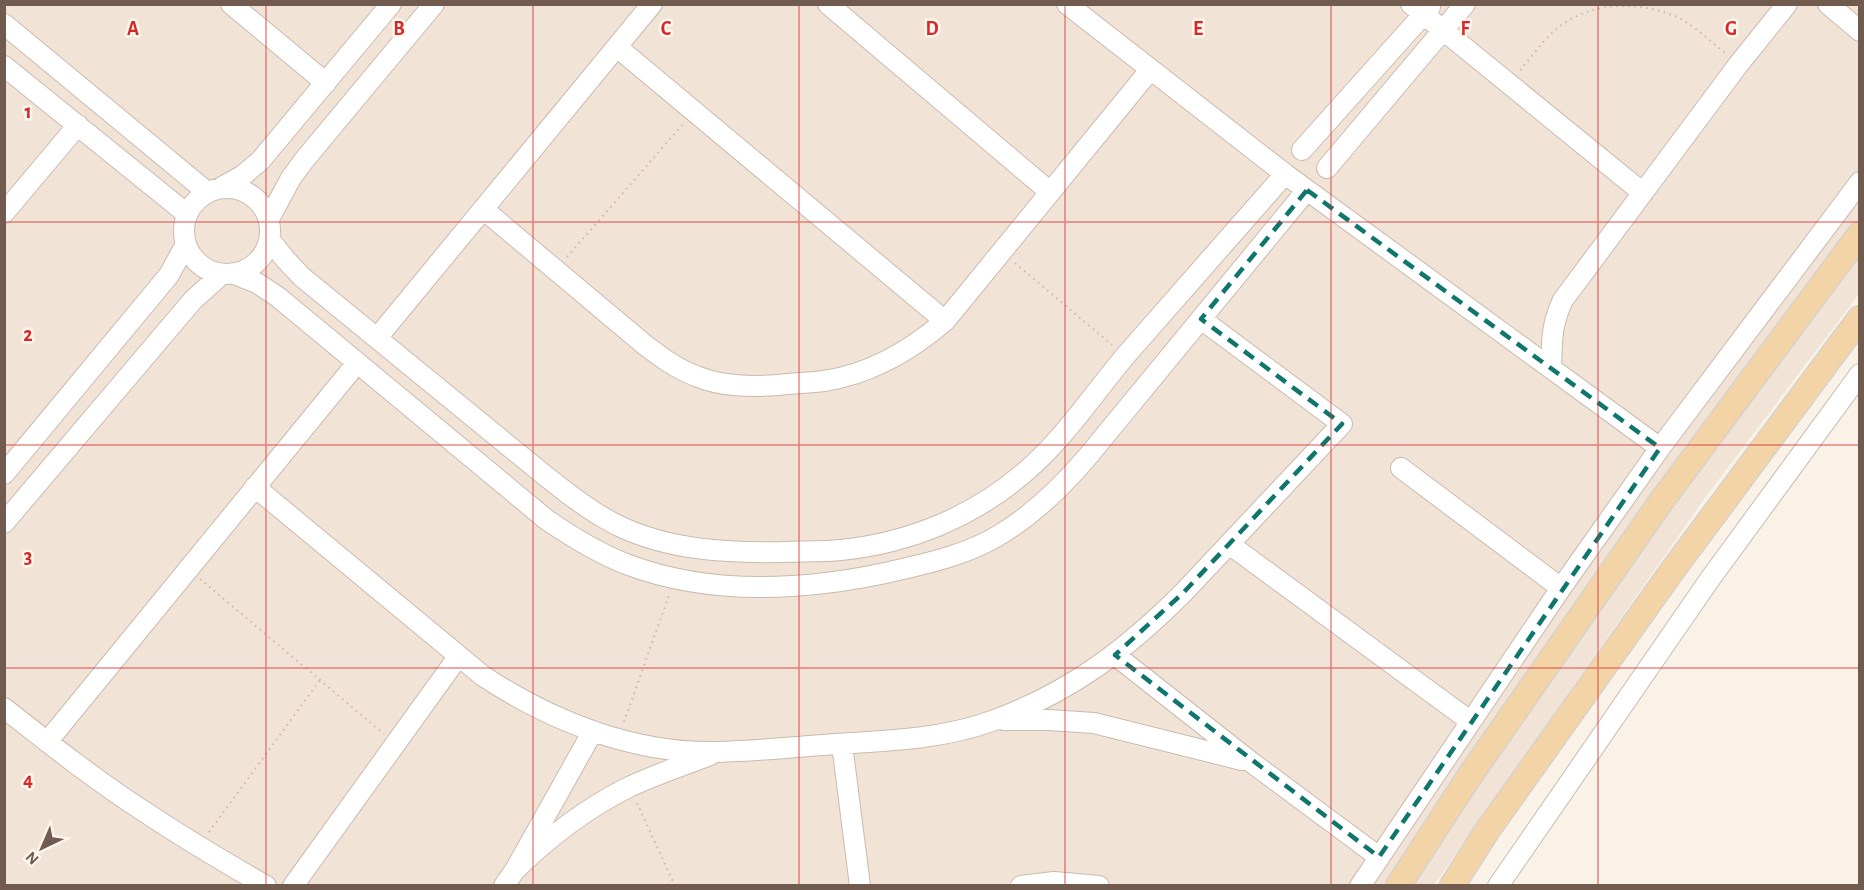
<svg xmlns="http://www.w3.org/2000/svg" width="1864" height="890" font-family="'Alegreya Sans',sans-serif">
  <rect width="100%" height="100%" fill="#faf2e7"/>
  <!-- residential -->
  <path fill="#f1e4d6" d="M5,5H1859V294L1707,495L1434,885L5,886Z"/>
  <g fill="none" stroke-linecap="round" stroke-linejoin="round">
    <!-- minor casing -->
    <g stroke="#cbbaae" stroke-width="22">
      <path id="minor" d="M231,4L326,83
        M828,4L1050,192
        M1067,4L1285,174L1660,448
        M1411,4L1643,193
        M1828,4L1860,31
        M4,24L207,192
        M617,47L945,321
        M4,66L187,214
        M1302,150L1430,7
        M1327,168L1465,4
        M222,187L242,176L260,161L391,4
        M184 231a43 43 0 1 1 86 0a43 43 0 1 1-86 0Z
        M483,209L645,345C662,358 677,369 696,376C722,387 751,387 778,385C793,383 809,383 824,381C871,374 910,351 945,321L1150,70
        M4,213L78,125
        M269,219L291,178L305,159L434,4
        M270,240L285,259L302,277L543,474C567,493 592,513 619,526C669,550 727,553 781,552C801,551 822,552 841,550C909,543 973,517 1025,472C1064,439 1094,393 1127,354C1180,294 1233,234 1285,174
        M234,274L257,283L278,297L547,520C572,537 598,553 626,564C710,596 803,591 890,572C929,563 967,555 1001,534C1035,513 1063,486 1089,455L1307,190
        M377,338L652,4
        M1551,368C1552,341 1551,325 1563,300L1738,65L1787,4
        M1401,468L1561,588
        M4,474L169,275L186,244
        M255,487L483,676C551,721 634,754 717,752C757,751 796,747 835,744C888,741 942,739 992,721C1069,693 1126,650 1183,593L1342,424L1201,319
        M4,523L193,300L222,274
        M1229,544L1470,721
        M1115,655L1251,762L1379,857
        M4,708C51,745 98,782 148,814C187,840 226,863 266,886
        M1003,720H1049L1094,723L1242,760
        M47,742L357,363
        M842,744L860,886
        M515,870C549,837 585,809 627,788C654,775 682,766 710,755
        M293,886L458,657
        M504,886L515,870L593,731
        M1021,886L1054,882L1099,886
        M1360,886L1561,588L1660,448L1860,182
        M1498,886L1710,579L1860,374"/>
    </g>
    <!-- major casing -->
    <g stroke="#d7d1cd" stroke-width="27">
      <path id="major" d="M1398,886L1469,777L1660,503L1860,234
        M1452,886L1487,831L1672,571L1860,318"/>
    </g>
    <!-- path -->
    <path stroke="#d1b5a5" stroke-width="2" stroke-dasharray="1.5 4.5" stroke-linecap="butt" d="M1520,70C1531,58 1541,43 1553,32C1586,1 1638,0 1677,17C1695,26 1710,41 1725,53
      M567,257L684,123
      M1015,263L1112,345
      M200,579L384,734
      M624,722L669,595
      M637,803L675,886
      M209,832L320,680"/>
    <!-- minor -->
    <use href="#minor" stroke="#fff" stroke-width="20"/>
    <!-- major -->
    <use href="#major" stroke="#f2d4a6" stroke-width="24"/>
  </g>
  <!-- marked area -->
  <path fill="none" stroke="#0f766e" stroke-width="4.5" stroke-dasharray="12 8" stroke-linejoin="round" d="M1307,190L1660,448L1379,857L1115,655L1183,593L1342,424L1201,319Z"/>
  <!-- grid -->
  <path fill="none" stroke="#d62828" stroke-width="1.5" stroke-opacity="0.55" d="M266,4V886M533,4V886M799,4V886M1065,4V886M1331,4V886M1598,4V886M4,222H1860M4,445H1860M4,668H1860"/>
  <g font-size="20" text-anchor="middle" font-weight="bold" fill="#d62828" stroke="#fdf6ed" stroke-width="5" stroke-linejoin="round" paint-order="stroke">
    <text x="133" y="35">A</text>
    <text x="399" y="35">B</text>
    <text x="666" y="35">C</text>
    <text x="932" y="35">D</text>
    <text x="1198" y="35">E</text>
    <text x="1465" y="35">F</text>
    <text x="1731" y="35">G</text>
    <text x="28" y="118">1</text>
    <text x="28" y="341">2</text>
    <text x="28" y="563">3</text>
    <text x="28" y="786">4</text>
  </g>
  <!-- border -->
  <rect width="1864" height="890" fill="none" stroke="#715a4e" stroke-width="12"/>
  <!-- north arrow -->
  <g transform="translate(42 848) rotate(224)" stroke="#fdf6ed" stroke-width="4.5" paint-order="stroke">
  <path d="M0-4.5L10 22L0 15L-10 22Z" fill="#715a4e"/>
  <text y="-9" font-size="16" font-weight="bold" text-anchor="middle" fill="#715a4e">N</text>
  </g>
</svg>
